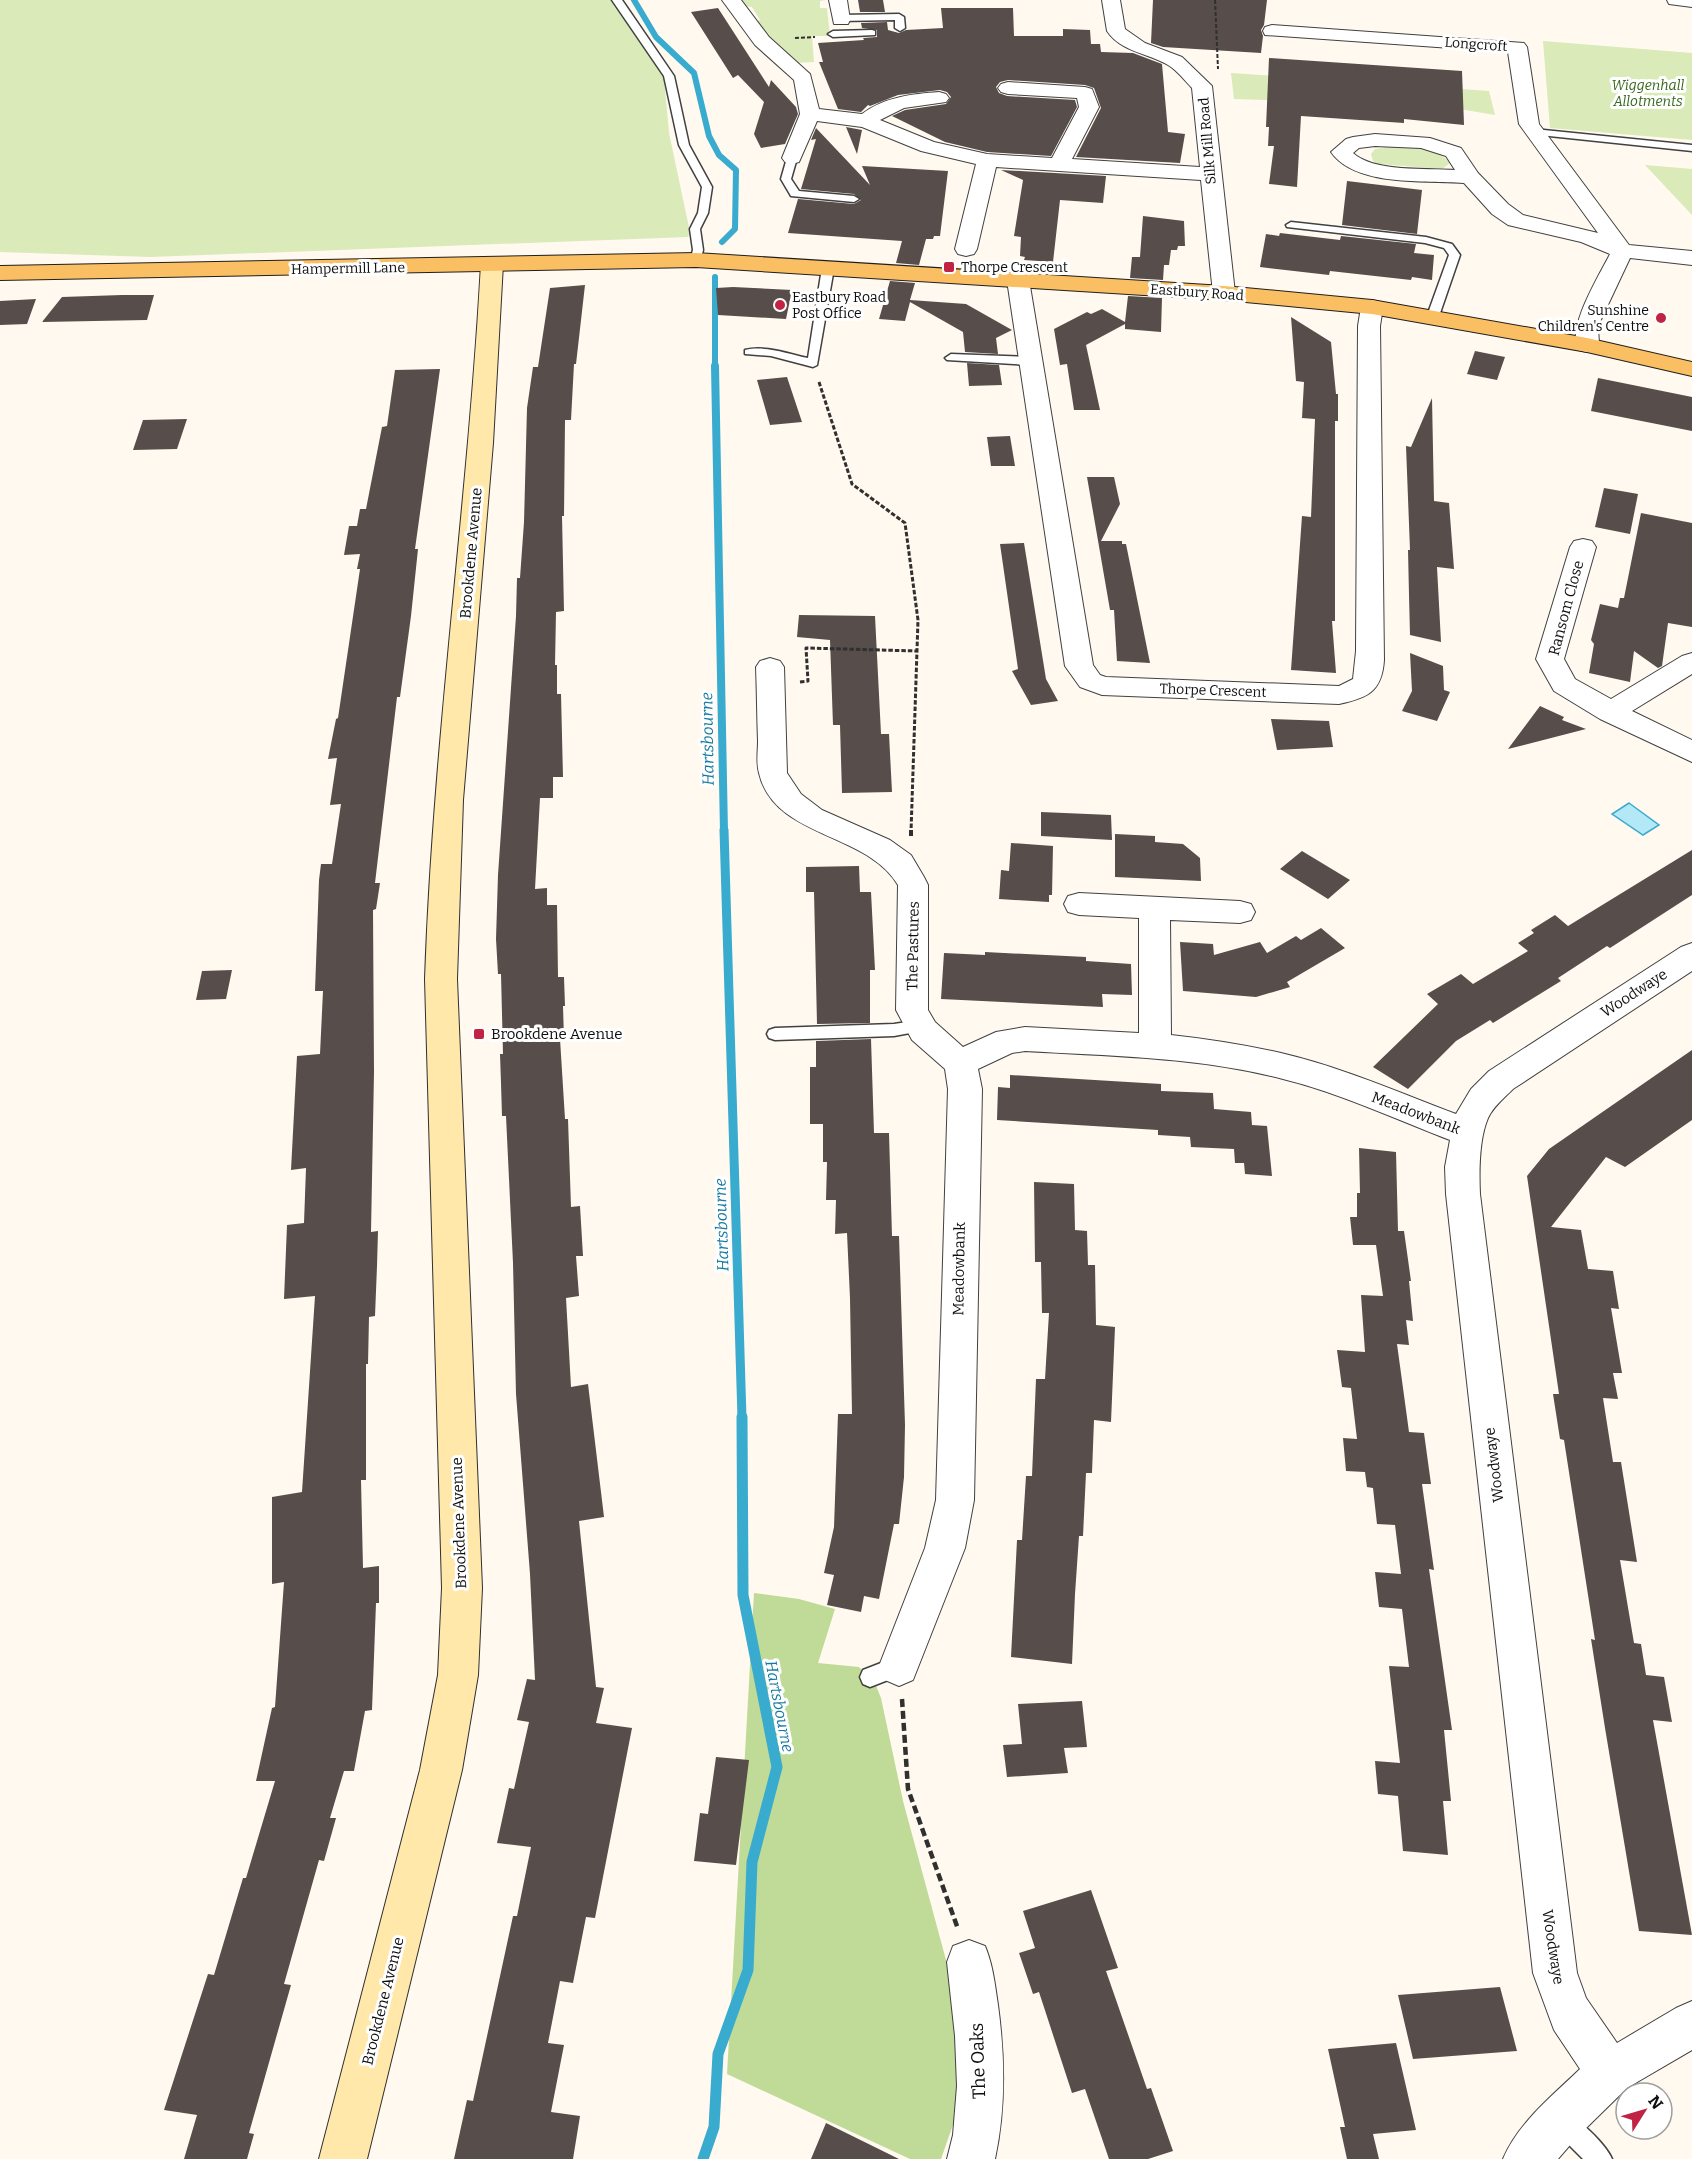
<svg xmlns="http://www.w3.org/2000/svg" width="1692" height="2159" font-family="Bitter,serif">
  <rect width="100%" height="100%" fill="#fff9ef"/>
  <!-- green -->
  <path fill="#daeab8" d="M0,0H613L664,78L669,133L690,232L688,237L150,257L0,252Z
    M742,0H826L820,1V8H827L830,36H812L814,62L793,63L777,43H770L754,22L760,20L752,7L745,6Z
    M1543,41L1692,53V140L1550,128Z
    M1231,73L1489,91L1495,115L1442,106L1234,99Z
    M1386,147C1405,147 1437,146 1450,163L1442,169L1379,164L1373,161L1371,154L1375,149Z
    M1645,165L1692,169V215Z"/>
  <!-- forest -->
  <path fill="#c0db97" d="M754,1593L799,1599L835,1609L818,1663L859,1667L875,1683L881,1698L903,1801L956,1997L964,2077L955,2119L941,2159H910L727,2074Z"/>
  <!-- water -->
  <path fill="#b3e8f7" stroke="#38abcf" stroke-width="1.5" d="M1629,803L1659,825L1643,835L1612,814Z"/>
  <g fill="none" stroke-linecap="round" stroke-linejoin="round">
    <!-- stream-far3 -->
    <path stroke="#38abcf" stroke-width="6" d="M634,0L656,37L694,73L709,136L719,155L736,170L735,229L722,242
      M715,277V368"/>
    <!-- stream-far2 -->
    <path stroke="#38abcf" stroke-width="8" d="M715,366L724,832"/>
    <!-- stream-far1 -->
    <path stroke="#38abcf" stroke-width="9" d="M724,830L742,1418"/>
    <!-- stream -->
    <path stroke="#38abcf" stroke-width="11" d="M703,2159L714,2127L718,2054L748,1970L752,1862L777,1767L743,1595L742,1417"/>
  </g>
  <!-- building -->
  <path fill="#574d4a" d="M858,0H883L885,12H860Z
    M1153,0H1267L1264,25L1261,30L1263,36L1261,53L1163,47L1151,43Z
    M718,8L769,87L771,80L796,107L798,114L785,144L761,148L754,134L764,102L738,75L733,78L691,12Z
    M941,8H1013L1014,36H1063V29L1090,30L1091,44H1100L1101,52L1133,53L1162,64L1168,132L1185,134L1180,163L1076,157L1101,108L1094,88L1085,85L1008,80L1000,82L996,87L999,93L1007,96L1075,100L1077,107L1051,156L987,152L945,142L892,116L905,110L946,104L951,97L947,92L940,90L898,95L870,106L868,105L861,112L838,109L819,62H823L818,43L864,40L863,38L877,37V30L862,28L861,23L887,22L888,30L899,33L906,30L943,28Z
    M1269,58L1462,71L1464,125L1404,119V123L1301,116L1297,187L1269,184L1274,146H1268L1269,127H1266Z
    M846,127L862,130L857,154Z
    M816,128L870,185L862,166L948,171L940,236H934L933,239H926L919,265L896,263L902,241L788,233L798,199L854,204L861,200L854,194L801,189L816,139L811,140Z
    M1001,170L1106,176L1103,203L1060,200L1053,262L1024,260L1025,257L1020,256L1021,237L1014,236L1023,180Z
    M1347,181L1422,190L1417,234L1342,225Z
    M1143,216L1184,221L1185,246H1178L1177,250H1171L1169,265H1164L1163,280L1130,278L1132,257H1140Z
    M1280,233L1340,240L1341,236L1416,244L1414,253L1434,255L1432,280L1412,277L1411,280L1330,271L1329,275L1260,267L1266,234L1279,236Z
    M890,281L915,283L910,300L966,304L1012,330L996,338L998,354L965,352L963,332L910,302L905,321L879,319Z
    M585,285L576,364H574L571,420H565L564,516H562L564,611L556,612L555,665H557V694H561L563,777H553V798H540L535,889L547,888V905H557L558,977H564L565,1006H563L564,1039H560L565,1119H568L571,1207L580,1206L583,1256H576L579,1296L566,1298L571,1387L588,1384L604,1517L579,1521L596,1687L604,1688L596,1723L632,1728L595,1918L586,1917L573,1983L560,1981L548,2043L564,2045L551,2112L580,2116L573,2159H454L467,2100L473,2101L513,1916H517L531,1847L497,1843L509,1788L514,1789L529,1722L517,1720L527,1679L535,1680L530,1574L516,1394L513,1263L506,1116H502L501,1083L500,1054H503L501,974H498L496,939L498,875L516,616L517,578H520L524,522L527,408L533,367H538L550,288Z
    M733,287L792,290L786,319L718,315L716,288Z
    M122,295H154L147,320L42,322L62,297Z
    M1128,296L1162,298L1161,332L1125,329V324L1086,345L1100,410H1074L1067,364L1060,365L1054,329L1087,312L1091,314L1102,309L1125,322Z
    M36,299L27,324L0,325V301Z
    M1291,317L1331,342L1336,394H1338V421H1335V621H1332L1336,673L1291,670L1302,516L1311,517L1315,419L1302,418L1304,382L1296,381Z
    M1475,351L1505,357L1497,380L1467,374Z
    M967,363L999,365L1002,385L969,386Z
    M440,369L415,549H418L411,616L400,697H397L375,883H380L376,909L373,910L374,1072L371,1232L378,1231L377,1266L375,1316L369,1317L368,1364H366V1480H361L363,1568L379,1566V1603H376L372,1710L365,1711L354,1771H344L330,1818H336L324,1861L319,1860L284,1984L291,1985L249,2133L254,2134L247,2159H184L197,2115L164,2110L208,1974L214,1975L243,1878H246L275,1781H256L272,1708L275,1707L284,1582L272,1584V1497L302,1492L315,1296L284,1299L287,1225L304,1223L306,1168L291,1170L297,1056L320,1054L323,991H315L319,880L321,864H332L341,804L330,805L337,758L328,759L336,719L338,718L360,569H357L360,554L344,555L349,526H357L360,509H366L382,427L387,426L395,370Z
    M787,377L802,422L770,425L757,380Z
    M1598,378L1692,397V431L1591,411Z
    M1432,398L1434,501L1449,503L1454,569L1437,567L1441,642L1410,635L1409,595L1408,550H1410L1406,446L1411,447Z
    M187,419L177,449L133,450L143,420Z
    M1010,436L1015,466H991L987,437Z
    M1087,477H1114L1120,504L1101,541H1122V544H1126L1150,663L1117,661L1114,610H1110Z
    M1604,488L1638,494L1630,534L1595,527Z
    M1641,513L1692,523V627L1668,623L1662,666L1658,668L1634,651L1630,682L1589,673L1594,644L1591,640L1600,604L1618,608L1620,598H1624Z
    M1024,543L1046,679L1058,701L1031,705L1012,671L1018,669L1000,544Z
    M799,615L875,616L881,734H889L892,792L842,793L840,725H833L830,640L797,637Z
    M1410,653L1443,666L1444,690L1450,692L1437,721L1402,711L1412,691Z
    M1540,706L1564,717L1562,720L1586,729L1508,749Z
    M1271,719L1329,721L1333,747L1277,750Z
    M1041,812L1111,815L1112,840L1041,836Z
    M1115,834L1155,836V842L1183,844L1200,858L1201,881L1115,877Z
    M1011,843L1053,846L1052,895H1049V902L999,899L1001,870L1009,871Z
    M1692,850V895L1610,948L1607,946L1558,978L1561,981L1493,1023L1490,1020L1456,1041L1408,1089L1373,1067L1438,1004L1427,994L1461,974L1473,984L1528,951L1518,943L1534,933L1531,930L1555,915L1568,926Z
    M1302,851L1350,880L1328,899L1280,869Z
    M859,866L860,892H871L875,970H870V1023L817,1024L814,892H806V867Z
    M1321,928L1345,948L1287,982L1290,987L1256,997L1183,991L1180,942L1213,944L1214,955L1260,942L1267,953L1296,936L1301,940Z
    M985,952L1086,957V961L1131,964L1132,995L1102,994L1103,1007L941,999L944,953L985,955Z
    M232,970L226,999L196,1000L202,971Z
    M871,1039L874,1133H889L892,1236H899L905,1425L904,1477L899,1524H894L879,1599L864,1596L861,1612L827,1605L834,1575L824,1573L834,1527L838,1414H852L850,1298L847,1233L835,1234L836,1200H826L827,1162H823V1124H810V1067H816V1041Z
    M1692,1050V1120L1625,1167L1606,1157L1551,1227L1581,1230L1588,1269L1613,1271L1619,1309L1611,1308L1622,1373H1613L1618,1399L1603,1398L1613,1462H1621L1637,1562L1620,1560L1634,1643L1641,1644L1646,1675L1664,1677L1672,1722L1653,1720L1692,1935L1639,1931L1605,1728L1591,1639L1595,1640L1564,1440L1560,1439L1553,1394H1559L1527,1176L1549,1149Z
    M1010,1075L1161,1084V1091L1213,1093L1214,1109L1251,1112L1252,1125L1267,1126L1272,1176L1245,1174L1244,1163H1235L1234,1149L1191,1147L1190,1137L1158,1135V1130L997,1120L998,1087L1010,1088Z
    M1359,1148L1396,1152L1398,1231H1404L1411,1281H1409L1413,1321L1406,1320L1409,1345L1397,1344L1409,1432L1424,1433L1431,1484H1422L1434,1570L1429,1569L1452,1730H1444L1451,1801H1443L1448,1855L1403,1851L1398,1796L1378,1794L1375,1761L1400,1763L1389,1666L1409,1667L1402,1609L1379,1607L1375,1572L1401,1574L1395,1525L1377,1524L1373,1488L1367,1487L1365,1472L1346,1471L1343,1438L1357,1439L1351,1388L1342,1387L1337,1350L1365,1352L1361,1295L1383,1296L1376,1245H1353L1350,1217H1357V1193H1360Z
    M1034,1182L1074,1184L1075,1230L1087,1231L1088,1265H1095L1096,1325L1115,1327L1111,1422L1094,1420L1092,1473H1086L1083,1536H1079L1075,1594L1072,1664L1011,1657L1017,1540H1022L1026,1476H1032L1036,1379H1045L1049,1313H1042L1041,1262H1035Z
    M1082,1701L1087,1747L1064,1748L1068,1773L1007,1777L1003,1745L1022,1744L1018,1704Z
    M716,1757L749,1760L736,1865L694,1861L700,1813L708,1814Z
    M1091,1890L1118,1968L1106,1971L1147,2089L1151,2088L1173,2151L1148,2159H1109L1085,2089L1072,2093L1039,1992L1033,1994L1019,1953L1035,1948L1023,1911Z
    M1500,1987L1517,2051L1413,2059L1398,1995Z
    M1396,2043L1416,2130L1373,2134L1379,2159H1347L1340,2127H1345L1328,2049Z
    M826,2123L899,2159H811Z"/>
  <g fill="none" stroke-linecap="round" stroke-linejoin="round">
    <!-- lane casing -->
    <g stroke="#414141" stroke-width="3">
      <path id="lane" d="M612,0H622L674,76L689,145L712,187L708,213L700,229L703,250L700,262H692L690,260L693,250L690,229L698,213L702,187L679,145L664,76Z
        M899,14L904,17L905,28L900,31L895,28V20L840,21L835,18L840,15Z
        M872,30L875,31V35L833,37L828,34L833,31Z
        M1534,129L1692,145V151L1530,134V130Z
        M792,155L797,158L791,179L799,191L854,196L859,199L854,202L791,196L781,179L787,158Z
        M1291,222L1426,237L1452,244L1460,255L1439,316L1433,319L1427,316L1449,255L1444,248L1425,243L1287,227L1286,225Z
        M828,265L834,268L817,365L813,367L771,356L745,354V350C765,345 788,354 808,358L822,268Z
        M951,354L1030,357L1036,361L1030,365L947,360L945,358Z
        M920,1020L926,1022L928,1026L926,1030L894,1036L775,1040L769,1038L767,1034L769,1030L775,1028L894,1024Z
        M899,1656L906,1659L909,1666L906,1673L870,1687L863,1684L860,1677L863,1670Z
        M1562,2110C1577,2117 1606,2144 1612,2159H1583L1554,2130L1550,2122L1554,2114Z"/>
    </g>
    <!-- street casing -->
    <g stroke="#414141" stroke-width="2">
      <path id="street" d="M722,0H741L769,37L810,74L819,109L862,114C884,97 912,94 939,92L946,94L949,98L946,102L904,108L880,120L934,142L987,154L1052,158L1079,107L1077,98L1008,94L1001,92L998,88L1001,84L1008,82L1085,87L1092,89L1099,107L1072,159L1200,167L1192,88C1185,81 1177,70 1168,65C1148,53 1121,52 1107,31L1102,0H1120L1125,29L1145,43L1182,57L1212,86L1235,293L1232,298L1224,300L1216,298L1213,293L1201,180L996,167L977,249L974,254L966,256L958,254L955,249L976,164L921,151L862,127L817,121L799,162L792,164L785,162L782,158L800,114L794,80L755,45Z
        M829,0H847L850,20L848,24H834Z
        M1667,0H1692V7L1669,4Z
        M1272,25L1524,43L1527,47L1539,124L1629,245L1692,251V265L1630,258L1598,326L1599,345L1595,350L1587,352L1579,350C1565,330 1600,274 1610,254L1581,242L1508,225L1492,214L1464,183C1425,180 1355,187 1331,152L1346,139L1353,137L1375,134L1430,138L1461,148L1478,173L1508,204L1523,215L1598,233L1519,124L1508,52L1265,35L1263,31L1265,27ZM1375,146L1421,148L1446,156L1455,170C1427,168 1373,172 1353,153L1359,148Z
        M1018,273L1026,275L1029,280L1093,665L1100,675L1106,677L1339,686L1353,679L1356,651L1358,326L1361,307L1364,302L1372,300L1380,302L1383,307L1380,326L1384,660C1382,692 1367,698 1339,704L1102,695L1080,687L1065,666L1007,280L1010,275Z
        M1583,539L1592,541L1596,547L1564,659L1575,679L1611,699L1682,656L1692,653V674L1632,711L1692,740V762L1600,719L1554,691L1536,659L1570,547L1574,541Z
        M770,658L780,661L784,667L787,773L801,794L822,810L890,840L911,855L924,877L928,885V1010L935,1022L963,1047L996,1032L1025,1027L1139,1033V918L1079,915L1068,912L1064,904L1068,896L1079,893L1240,901L1251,904L1255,912L1251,920L1240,923L1170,920L1171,1035C1208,1039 1245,1045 1281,1053C1341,1067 1398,1092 1456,1114L1471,1089L1489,1071L1681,947L1692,943V971L1513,1089C1504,1098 1493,1107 1488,1118C1479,1139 1479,1172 1480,1194L1577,1973L1586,1998L1617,2043L1676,2008L1692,2001V2050L1627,2088L1577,2137L1558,2159H1503C1518,2123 1552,2096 1580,2069L1554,2030L1533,1973L1446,1194L1445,1167L1450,1140C1395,1119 1340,1093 1283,1079C1199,1057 1111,1056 1025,1051L1012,1053L978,1069L982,1089L974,1500L965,1548L913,1680L899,1686L885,1680L879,1666L925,1548L936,1500L948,1089L945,1069L912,1040L896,1010L898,885C867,832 774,838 759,773C756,763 758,751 758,741C757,716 757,692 756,667L760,661Z
        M969,1940L985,1946C993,1965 995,1985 998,2005C1005,2057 1006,2108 995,2159H947L953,2135L957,2086L955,2036L947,1962L953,1946Z"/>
    </g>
    <!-- secondary casing -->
    <g stroke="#303030" stroke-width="2">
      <path id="secondary" d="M492,257L500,259L503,264L493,443L463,800L457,979L482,1588L478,1675L462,1770L367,2159H319L420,1770L438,1675L442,1588L425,979C433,740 468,503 481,264L484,259Z"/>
    </g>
    <!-- primary casing -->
    <g stroke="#1f1f1f" stroke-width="2">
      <path id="primary" d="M696,253L1224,286L1372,300L1587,338L1692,362V376L1587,352L1372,314L1224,300L696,267L0,280V266Z"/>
    </g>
    <!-- path-far3 -->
    <path stroke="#303030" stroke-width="2" stroke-dasharray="4 2" stroke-linecap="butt" d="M1215,0L1218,69
      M795,38L815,37"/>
    <!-- path-far2 -->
    <path stroke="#303030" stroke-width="3" stroke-dasharray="4.5 2" stroke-linecap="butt" d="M819,382L852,484L905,523L918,620L911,832
      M800,682L808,681L806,648L917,651"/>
    <!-- path-far1 -->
    <path stroke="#303030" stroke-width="4" stroke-dasharray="6 3" stroke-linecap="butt" d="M911,836V830"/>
    <!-- path -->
    <path stroke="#303030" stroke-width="4.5" stroke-dasharray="8 4" stroke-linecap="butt" d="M902,1699L908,1789L958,1929"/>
    <!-- lane -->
    <use href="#lane" fill="#fff" fill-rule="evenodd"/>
    <!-- street -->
    <use href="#street" fill="#fff" fill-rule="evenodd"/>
    <!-- secondary -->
    <use href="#secondary" fill="#ffe8aa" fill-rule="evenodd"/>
    <!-- primary -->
    <use href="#primary" fill="#fabe63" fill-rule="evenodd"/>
  </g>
  <!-- markers -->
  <g fill="#c02343" stroke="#fff" stroke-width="2">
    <rect x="943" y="261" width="12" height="12" rx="3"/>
    <circle cx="780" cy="305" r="6"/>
    <circle cx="1661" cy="318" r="6"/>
    <rect x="473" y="1028" width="12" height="12" rx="3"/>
  </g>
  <g text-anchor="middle" stroke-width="6" stroke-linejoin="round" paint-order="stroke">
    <!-- far-street labels -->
    <g font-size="14" fill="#0e0e0e" stroke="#fff">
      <text transform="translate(1476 44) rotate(4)" y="5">Longcroft</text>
      <text transform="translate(1207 141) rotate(-95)" y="5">Silk Mill Road</text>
      <text transform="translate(348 268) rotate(-1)" y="5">Hampermill Lane</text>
      <text transform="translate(1197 292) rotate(4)" y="5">Eastbury Road</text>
      <text transform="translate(1213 690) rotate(2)" y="5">Thorpe Crescent</text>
    </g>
    <!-- far-park labels -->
    <g font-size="14" font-style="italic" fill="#38671d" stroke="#fff">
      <text x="1648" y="90">Wiggenhall<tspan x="1648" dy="16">Allotments</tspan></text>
    </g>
    <!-- far-poi labels -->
    <g font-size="14" fill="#0e0e0e" stroke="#fff" text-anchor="start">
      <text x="961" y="272">Thorpe Crescent</text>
      <text x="792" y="302">Eastbury Road<tspan x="792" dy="16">Post Office</tspan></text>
      <text x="1649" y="315" text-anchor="end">Sunshine<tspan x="1649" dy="16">Children's Centre</tspan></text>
    </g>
    <!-- street labels -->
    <g font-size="15" fill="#0e0e0e" stroke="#fff">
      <text transform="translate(471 553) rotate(-85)" y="5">Brookdene Avenue</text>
      <text transform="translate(1566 608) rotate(-75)" y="5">Ransom Close</text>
      <text transform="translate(913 946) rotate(-89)" y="5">The Pastures</text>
      <text transform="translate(1634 993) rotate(-33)" y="5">Woodwaye</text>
      <text transform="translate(1416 1113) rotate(21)" y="5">Meadowbank</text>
      <text transform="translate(959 1269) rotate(-89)" y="5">Meadowbank</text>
      <text transform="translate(1494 1465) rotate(-97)" y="5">Woodwaye</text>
      <text transform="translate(459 1523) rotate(-92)" y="5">Brookdene Avenue</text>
      <text transform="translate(1553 1947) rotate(81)" y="5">Woodwaye</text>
      <text transform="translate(383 2001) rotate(-76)" y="5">Brookdene Avenue</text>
    </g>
    <!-- poi labels -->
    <g font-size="15" fill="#0e0e0e" stroke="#fff" text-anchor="start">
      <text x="491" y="1039">Brookdene Avenue</text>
    </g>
    <!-- water labels -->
    <g font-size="16" font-style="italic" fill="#157aa2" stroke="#fff">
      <text transform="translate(707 739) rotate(-91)" y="6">Hartsbourne</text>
      <text transform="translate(721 1225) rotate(-92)" y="6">Hartsbourne</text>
      <text transform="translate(780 1706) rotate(79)" y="6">Hartsbourne</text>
    </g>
    <!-- near-street labels -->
    <g font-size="18" fill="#0e0e0e" stroke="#fff">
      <text transform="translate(978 2061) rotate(-92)" y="6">The Oaks</text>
    </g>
  </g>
  <!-- north arrow -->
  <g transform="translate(1644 2111) rotate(53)"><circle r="28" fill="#ffffff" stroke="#9f9f9f" stroke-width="1.5"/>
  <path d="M0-4.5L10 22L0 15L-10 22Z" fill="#c02343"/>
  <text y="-9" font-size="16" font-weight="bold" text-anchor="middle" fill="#0e0e0e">N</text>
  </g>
</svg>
